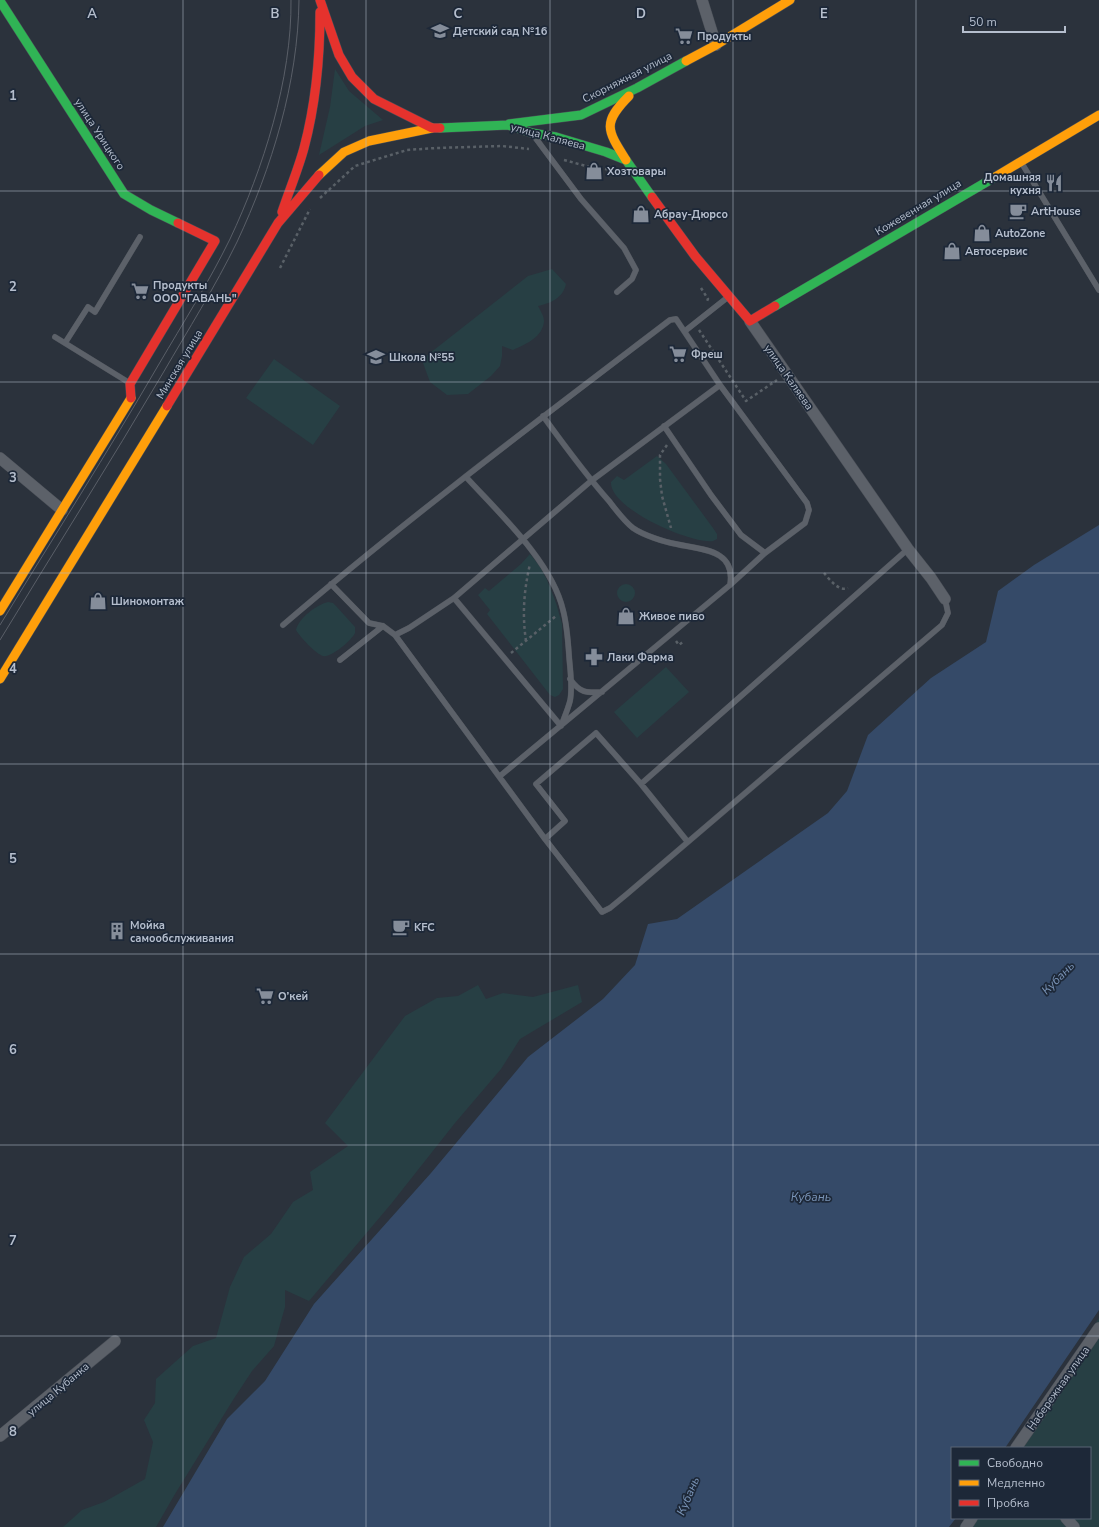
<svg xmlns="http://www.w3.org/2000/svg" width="1099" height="1527" font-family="'Nunito Sans',sans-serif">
  <rect width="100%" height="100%" fill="#2b323c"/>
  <!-- green -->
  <path fill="#273f44" d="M335,69L349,91L383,120L365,126L319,155L330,107Z
    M552,269L566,284C563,298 551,303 538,306C540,310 544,316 544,321C543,337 526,344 513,350L502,346V356L500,366L491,376L468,394L447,395L430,382L423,363L425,357L528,276Z
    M274,359L340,406L313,445L246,398Z
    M657,456L666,464L713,528L717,534V539L713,541C690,544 609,508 611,482L617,476L624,480Z
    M530,554L539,565L547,580L556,603L562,624L563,689L559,695L555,697L550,695L487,614L490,610L478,595L485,588L489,591L521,564Z
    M617 593a9 9 0 1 1 18 0a9 9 0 1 1-18 0Z
    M328,602L333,603L336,606L355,627C355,629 355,632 355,633C352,640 331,658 323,656C316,654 300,637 296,630C299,618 316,605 328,602Z
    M666,667L689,692L637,738L614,712Z
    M478,985L486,999L503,993L533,997L578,985L582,1002L520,1039L501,1069L455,1123L391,1204L309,1301L285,1290V1307L274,1346L252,1371L233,1400L175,1494L156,1527H63L82,1510L104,1502L145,1479L153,1442L144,1420L155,1403L156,1379L193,1346L216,1338L230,1287L244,1257L271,1234L293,1202L313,1190L310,1172L348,1146L325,1123L405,1016L437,998L458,996Z
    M1099,1318V1527H959L965,1518H1090V1448H1010Z"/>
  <!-- water -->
  <path fill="#354a68" d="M1099,525V1310L1005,1448H952V1518H956L949,1527H163L227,1419L265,1381L314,1304L431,1173L528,1057L603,999L635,965L648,924L677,919L828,813L847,791L868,735L931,678L986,642L998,591L1034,565Z"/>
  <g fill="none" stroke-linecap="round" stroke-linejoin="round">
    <!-- lane casing -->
    <g stroke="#494e56" stroke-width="6">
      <path id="lane" d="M534,136L581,199L624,248L636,270L632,279L617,292
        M1021,162L1099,290
        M685,331L728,297
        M55,337L128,382
        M65,343L88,307L95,312L140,237
        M543,416C564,445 585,474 609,501C616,510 624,521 633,528C643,535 664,542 676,544C702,550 736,549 730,585
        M664,426L711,495L741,535L765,553
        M331,584L369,623L383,626L395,635L545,839L602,912L610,908L627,894L942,625L948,613L945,599
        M454,598L561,726C564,718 568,709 570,701C573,687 570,670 569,655C568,640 567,625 563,610C552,562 499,513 466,477
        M283,625C408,518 540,419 670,320L676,319L720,385L807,503L809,510L805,523L765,553L730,585L500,776
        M395,635L409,628L454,598L591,481L720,385
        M340,660L383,626
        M570,679C580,693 586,693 602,692
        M641,784L908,549
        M545,839L565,821L536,784L596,733L641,784L687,841"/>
    </g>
    <!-- street casing -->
    <g stroke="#494e56" stroke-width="12">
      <path id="street" d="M702,0L716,45
        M750,321L908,549L931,578L945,599
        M0,458L62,510
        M0,1436L115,1341
        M1016,1448L1099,1328
        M1066,1518L1074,1527
        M966,1527L972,1518"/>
    </g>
    <!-- fast casing -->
    <g stroke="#494e56" stroke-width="10">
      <path id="fast" d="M0,1L124,194L151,210L178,223
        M509,124L581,115L637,88L686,61
        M440,128L508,125L532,133L556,137L606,152L626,160L652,197
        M775,306L995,177"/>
    </g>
    <!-- slow casing -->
    <g stroke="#494e56" stroke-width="10">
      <path id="slow" d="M686,61L716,45L790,0
        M626,160C607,130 602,123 629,96
        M319,175L344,152L369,141L432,128
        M995,177L1099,115
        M0,611L131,398
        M0,679L167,406"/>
    </g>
    <!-- jam casing -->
    <g stroke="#494e56" stroke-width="10">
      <path id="jam" d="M320,0L339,55L352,77L374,99L432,128H440
        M652,197L695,256L750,321L775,306
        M282,212C289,191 298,170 304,148C316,103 320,59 320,12
        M131,398L130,384L215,241L178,223
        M167,406L278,223L319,175"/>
    </g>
    <!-- path -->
    <path stroke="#596067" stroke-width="2.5" stroke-dasharray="3 3" stroke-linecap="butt" d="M564,160L586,166L612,170L619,177
      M320,198L355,166L407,150L436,148L502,146L529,149
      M280,268L310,209
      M701,288L708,299L707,301
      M699,330L746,401L777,380
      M667,445L660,455V479L662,496L671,528
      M824,573C830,580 839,592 848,588
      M526,641C522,614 524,590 530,564
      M676,641L679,645L684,641
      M511,653L556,616"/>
    <!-- lane -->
    <use href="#lane" stroke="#5c6169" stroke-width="5.5"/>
    <!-- street -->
    <use href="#street" stroke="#5c6169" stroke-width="11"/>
    <!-- fast -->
    <use href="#fast" stroke="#30b455" stroke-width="9"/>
    <!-- slow -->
    <use href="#slow" stroke="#ff9f0a" stroke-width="9"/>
    <!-- jam -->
    <use href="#jam" stroke="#e5322d" stroke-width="9"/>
    <!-- tram -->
    <path stroke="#5a5f68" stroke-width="1" d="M0,625C53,538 108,452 159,364C183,323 209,282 230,239C263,169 292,79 291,0
      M0,640C54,551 110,463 163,373C188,330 215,287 237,242C272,167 298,83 299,0"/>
  </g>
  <!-- grid -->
  <path fill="none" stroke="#b5becd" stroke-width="1" stroke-opacity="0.55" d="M183,0V1527M366,0V1527M550,0V1527M733,0V1527M916,0V1527M0,191H1099M0,382H1099M0,573H1099M0,764H1099M0,954H1099M0,1145H1099M0,1336H1099"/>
  <!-- icons -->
  <defs>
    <g id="school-bare" transform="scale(1.38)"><path d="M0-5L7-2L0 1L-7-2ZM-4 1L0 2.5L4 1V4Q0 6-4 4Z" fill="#858d9a" stroke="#1d2838" stroke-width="2.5" paint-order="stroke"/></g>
    <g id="supermarket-bare" transform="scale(1.38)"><path d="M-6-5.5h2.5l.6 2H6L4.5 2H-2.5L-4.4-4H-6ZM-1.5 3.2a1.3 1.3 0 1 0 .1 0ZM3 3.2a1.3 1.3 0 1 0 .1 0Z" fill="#858d9a" stroke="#1d2838" stroke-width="2.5" paint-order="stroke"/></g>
    <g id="shop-bare" transform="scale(1.38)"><path d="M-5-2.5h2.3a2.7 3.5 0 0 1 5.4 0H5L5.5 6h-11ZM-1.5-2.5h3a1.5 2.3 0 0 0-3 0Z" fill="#858d9a" stroke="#1d2838" stroke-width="2.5" paint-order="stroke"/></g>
    <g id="restaurant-bare" transform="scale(1.38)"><path d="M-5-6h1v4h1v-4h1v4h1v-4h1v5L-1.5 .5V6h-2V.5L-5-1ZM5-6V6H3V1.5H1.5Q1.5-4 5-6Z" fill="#858d9a" stroke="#1d2838" stroke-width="2.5" paint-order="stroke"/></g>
    <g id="cafe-bare" transform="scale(1.38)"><path d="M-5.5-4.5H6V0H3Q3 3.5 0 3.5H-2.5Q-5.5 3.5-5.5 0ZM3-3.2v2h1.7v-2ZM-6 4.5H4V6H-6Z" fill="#858d9a" stroke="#1d2838" stroke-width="2.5" paint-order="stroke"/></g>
    <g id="pharmacy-bare" transform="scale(1.38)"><path d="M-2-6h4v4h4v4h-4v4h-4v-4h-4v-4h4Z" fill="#858d9a" stroke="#1d2838" stroke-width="2.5" paint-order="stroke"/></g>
    <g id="building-bare" transform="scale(1.38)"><path d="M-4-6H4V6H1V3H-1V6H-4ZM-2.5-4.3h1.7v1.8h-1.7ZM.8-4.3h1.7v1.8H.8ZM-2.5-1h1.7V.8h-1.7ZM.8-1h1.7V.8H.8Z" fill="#858d9a" stroke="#1d2838" stroke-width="2.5" paint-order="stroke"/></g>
  </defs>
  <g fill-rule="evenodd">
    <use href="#school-bare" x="440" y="31"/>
    <use href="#supermarket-bare" x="684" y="36"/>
    <use href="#shop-bare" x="594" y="171"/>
    <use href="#restaurant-bare" x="1054" y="183"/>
    <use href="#cafe-bare" x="1018" y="211"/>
    <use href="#shop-bare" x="641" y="214"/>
    <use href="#shop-bare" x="982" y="233"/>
    <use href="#shop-bare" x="952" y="251"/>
    <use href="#supermarket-bare" x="140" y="291"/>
    <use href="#supermarket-bare" x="678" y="354"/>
    <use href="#school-bare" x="376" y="357"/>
    <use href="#shop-bare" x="98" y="601"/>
    <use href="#shop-bare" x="626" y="616"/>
    <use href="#pharmacy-bare" x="594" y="657"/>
    <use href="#cafe-bare" x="401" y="927"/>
    <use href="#building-bare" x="117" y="931"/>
    <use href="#supermarket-bare" x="265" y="996"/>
  </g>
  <g text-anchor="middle" stroke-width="3.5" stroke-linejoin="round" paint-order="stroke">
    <!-- poi labels -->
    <g font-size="11" font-weight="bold" fill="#b5becd" stroke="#1d2838" text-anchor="start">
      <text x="453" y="35">Детский сад №16</text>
      <text x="697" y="40">Продукты</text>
      <text x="607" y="175">Хозтовары</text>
      <text x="1041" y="181" text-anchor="end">Домашняя<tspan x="1041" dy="13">кухня</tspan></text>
      <text x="1031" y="215">ArtHouse</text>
      <text x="654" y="218">Абрау-Дюрсо</text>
      <text x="995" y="237">AutoZone</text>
      <text x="965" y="255">Автосервис</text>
      <text x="153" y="289">Продукты<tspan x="153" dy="13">ООО "ГАВАНЬ"</tspan></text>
      <text x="691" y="358">Фреш</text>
      <text x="389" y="361">Школа №55</text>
      <text x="111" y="605">Шиномонтаж</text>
      <text x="639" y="620">Живое пиво</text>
      <text x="607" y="661">Лаки Фарма</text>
      <text x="130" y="929">Мойка<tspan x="130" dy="13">самообслуживания</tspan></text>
      <text x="414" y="931">KFC</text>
      <text x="278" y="1000">О’кей</text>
    </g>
    <!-- street labels -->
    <g font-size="11" fill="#b5becd" stroke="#1d2838">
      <text transform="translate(627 77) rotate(-27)" y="4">Скорняжная улица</text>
      <text transform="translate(100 134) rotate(57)" y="4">улица Урицкого</text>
      <text transform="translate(548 136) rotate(15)" y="4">улица Каляева</text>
      <text transform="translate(918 207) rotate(-31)" y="4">Кожевенная улица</text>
      <text transform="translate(179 364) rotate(-59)" y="4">Минская улица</text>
      <text transform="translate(789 377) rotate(55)" y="4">улица Каляева</text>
      <text transform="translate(1058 1388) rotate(-55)" y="4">Набережная улица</text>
      <text transform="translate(58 1389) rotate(-40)" y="4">улица Кубанка</text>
    </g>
    <!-- water labels -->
    <g font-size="12" font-style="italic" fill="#7a94b7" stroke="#1d2838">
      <text transform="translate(1058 978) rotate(-45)" y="4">Кубань</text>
      <text x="811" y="1201">Кубань</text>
      <text transform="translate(688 1496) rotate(-67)" y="4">Кубань</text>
    </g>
  </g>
  <g font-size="13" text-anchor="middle" font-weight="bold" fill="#b5becd" stroke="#1d2838" stroke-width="3.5" stroke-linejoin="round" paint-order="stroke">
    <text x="92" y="18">A</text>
    <text x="275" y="18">B</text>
    <text x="458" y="18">C</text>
    <text x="641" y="18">D</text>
    <text x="824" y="18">E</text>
    <text x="13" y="100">1</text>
    <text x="13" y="291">2</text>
    <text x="13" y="482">3</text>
    <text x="13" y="673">4</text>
    <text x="13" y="863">5</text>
    <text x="13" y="1054">6</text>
    <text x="13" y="1245">7</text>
    <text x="13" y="1436">8</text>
  </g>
  <!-- legend -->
  <rect x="951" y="1447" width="140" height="72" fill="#1d2838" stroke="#5a6474"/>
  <rect x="959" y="1460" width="20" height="6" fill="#30b455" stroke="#5a6474"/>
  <text x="987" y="1467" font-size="12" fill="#b5becd">Свободно</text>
  <rect x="959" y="1480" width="20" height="6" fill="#ff9f0a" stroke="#5a6474"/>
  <text x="987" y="1487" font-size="12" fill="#b5becd">Медленно</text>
  <rect x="959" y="1500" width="20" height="6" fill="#e5322d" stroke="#5a6474"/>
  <text x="987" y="1507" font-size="12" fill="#b5becd">Пробка</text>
  <!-- scale -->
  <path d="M963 26v6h102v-6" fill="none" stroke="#b5becd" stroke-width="2"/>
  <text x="969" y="26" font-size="12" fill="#b5becd" stroke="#1d2838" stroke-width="3" paint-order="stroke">50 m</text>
</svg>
